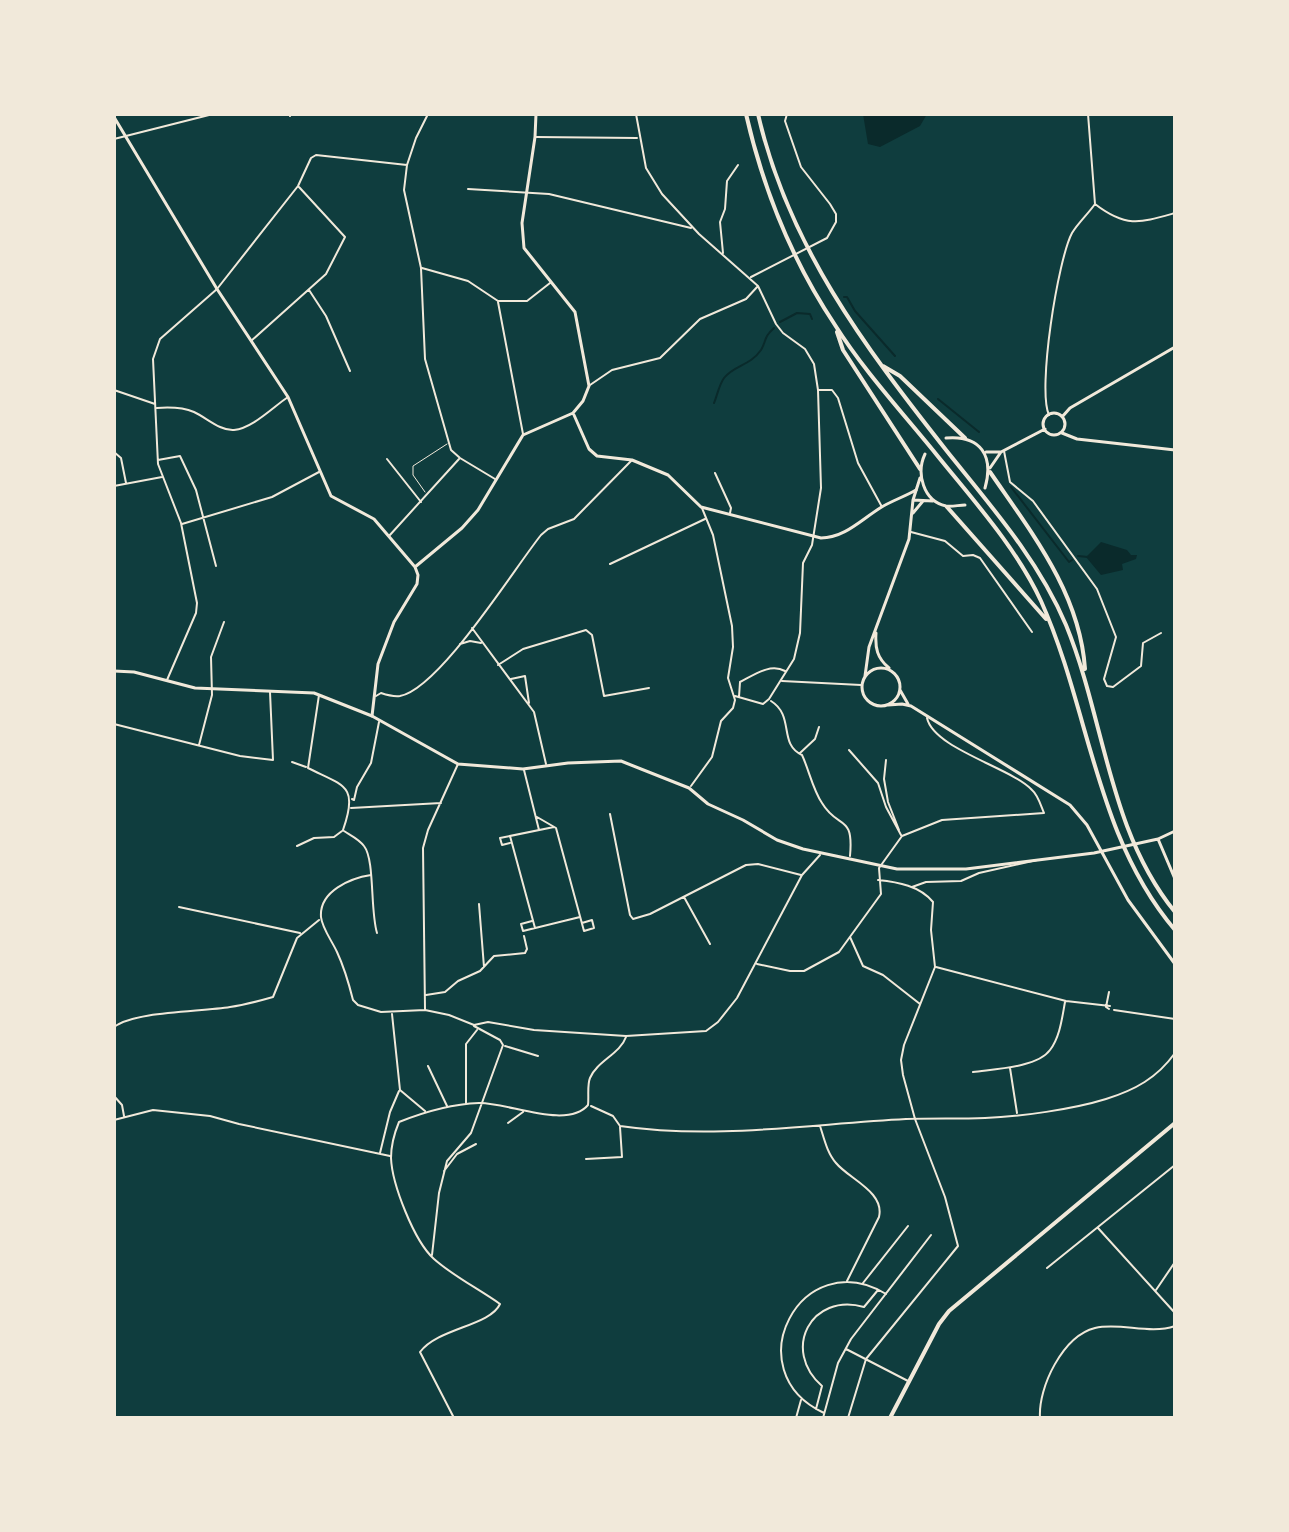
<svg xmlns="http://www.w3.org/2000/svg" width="1289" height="1532" font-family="'DejaVu Sans',sans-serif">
  <rect width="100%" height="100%" fill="#0f3d3e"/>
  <!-- water -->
  <path fill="#0a2a2b" d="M863,114H927L920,126L880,147L868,144Z
    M1101,542L1127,550L1131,555H1137L1136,559L1122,564L1123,570L1101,575L1086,557Z"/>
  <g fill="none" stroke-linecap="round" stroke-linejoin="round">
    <!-- stream -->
    <path stroke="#0a2a2b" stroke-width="2" d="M844,297H847L855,311L895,356
      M780,322L797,313L810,314L812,319
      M938,399L979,432
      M714,403C717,396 719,385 724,378C734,365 750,366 761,350C767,340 763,338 774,328
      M1011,487L1069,562L1072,560
      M1078,556L1088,557"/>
    <!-- service -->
    <path stroke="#f1e9da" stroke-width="1" d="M425,492L413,475V466L447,444"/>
    <!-- minor -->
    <path stroke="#f1e9da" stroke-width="2" d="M289,114L290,116
      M428,114L416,138L407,165L404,190L421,268L425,359L451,450L460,458L495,479
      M636,114L646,168L662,194L699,234L758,286L776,324L783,333L805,349L814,364L818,390L821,488L812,545L803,563L800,633L794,659L769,699L763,704L735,696
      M1088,114L1095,204C1126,228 1140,223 1175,213
      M536,137L637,138
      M114,139L213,114
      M468,189L549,194L691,228
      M723,253L720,222L725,209L727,181L738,165
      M422,268L468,281L498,301H527L550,283
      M751,277L827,238L836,222V214L830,204L801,167L785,121L787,114
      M309,290L326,316L350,371
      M498,302L523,434
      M251,341L326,274L345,237L299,187
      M590,385L612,370L660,358L700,319L746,299L758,286
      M114,390L155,404
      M819,390H832L838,398L858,463L882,507
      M157,408C170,407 182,407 194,412C207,418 220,431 234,430C253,428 273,407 288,397
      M1049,415C1037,390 1058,259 1072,233C1078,223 1088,214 1095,204
      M1004,451L1010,482L1033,501L1097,589L1116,637L1104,679L1107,686L1113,687L1141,666L1143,643L1161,633
      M114,452L121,458L126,483
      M387,459L421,502
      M158,460L180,456L196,490L216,566
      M715,473L731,508L730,513
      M114,486L162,477
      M182,524L272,497L319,472
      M911,532L945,541L963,556L973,555L980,558L1032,632
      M389,536L459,459
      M610,564L705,519
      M472,628L534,712L546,764
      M460,644L470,641L481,643
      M498,665L523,649L586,630L592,635L604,696L649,688
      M511,679L525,676L529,703
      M167,680L196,613L197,603L181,523L158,464L153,359L160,339L217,289L298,186L311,158L316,155L407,165
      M782,681L861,685
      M319,695L308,768C344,786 359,785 343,830
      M376,696L381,693C387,695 393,697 400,696C440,688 513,570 541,535L548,529L574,519L632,460
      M739,697L740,682C754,675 770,663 785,671
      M771,701C795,716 778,744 802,755C809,770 813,790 822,803C838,830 854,813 850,856
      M114,724L240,756L273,760L270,692
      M199,745L212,695L211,657L224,622
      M849,750L878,783L886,807L901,835
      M800,753L815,739L819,727
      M886,760L884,779L888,802L899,830
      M292,762L306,767
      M524,770L539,830
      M691,786L712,757L721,721L733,708L735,700L728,678L733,647L732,626L713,535L702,508
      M352,799L354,800L357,787L371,763L379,722
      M351,808L441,803
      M610,814L630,915L633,919L650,914L746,865L758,864L801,875
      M537,817L556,828L584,931L594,928L592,920L582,923
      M344,831C350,835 359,839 364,846C375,860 370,910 377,933
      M510,836L535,928
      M510,843L502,845L500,838L554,827
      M297,846L314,838L334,837L342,831
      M371,875C351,878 319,891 321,917C322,928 332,941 337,952C344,967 349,984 353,1000L358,1005L381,1012L425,1010L449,1015L474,1025L488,1022L534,1030L626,1036L706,1031L718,1022L737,998L802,875L820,855
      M912,887L926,882L961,881L979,873L1037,860
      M684,897L710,944
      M479,904L484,967
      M179,907L300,933
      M532,921L521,924L523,931L580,917
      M850,937L863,966L883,975L920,1004
      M757,964L790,971H804L839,952L881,894L879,868L902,836L942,820L1044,813C1041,806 1038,795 1032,790C1012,768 934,749 927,718
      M936,967L1066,1001L1110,1006
      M1109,992L1106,1007L1109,1009
      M426,995L445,992L458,981L480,971L494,956L525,953L527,949L524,936
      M425,1009L423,848L428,830L458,764
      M1114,1010L1175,1019
      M392,1014L400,1090L425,1111
      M114,1027C135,1011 200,1012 230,1007C245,1005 259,1001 273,997L297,938L319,920
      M505,1046L538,1056
      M428,1066L447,1106
      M1010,1068L1017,1113
      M973,1072C993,1069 1037,1068 1050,1050C1060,1037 1062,1018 1065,1002
      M114,1096L122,1105L124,1116
      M466,1104V1044L477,1030
      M591,1106L613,1116L620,1126C715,1140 810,1124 906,1119C932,1118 959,1119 985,1118C1019,1117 1074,1109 1106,1099C1135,1090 1157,1078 1175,1053
      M114,1120L153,1110L210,1116L239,1124L390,1156
      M508,1123L523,1112
      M820,1126C824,1138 827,1153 836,1163C849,1179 885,1192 879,1217L847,1281
      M380,1153L390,1112L399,1091
      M586,1159L622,1157L620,1127
      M444,1171L457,1154L476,1144
      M1098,1228L1175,1313
      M432,1255L439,1193L447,1161L471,1133L503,1045L500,1040L474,1026
      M1047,1268L1175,1165
      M863,1283L908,1226
      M1156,1290L1175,1262
      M846,1349L908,1381
      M816,1409L822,1386C781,1350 811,1292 864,1307L878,1290
      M824,1413C734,1371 801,1243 886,1294
      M454,1418L420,1352C438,1328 490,1326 500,1304C479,1289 453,1276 434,1259C414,1241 392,1184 391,1158C391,1145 394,1134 399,1122C424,1112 452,1104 479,1103C507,1102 567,1130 588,1105C589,1097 587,1085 590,1078C597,1061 620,1054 626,1037
      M796,1418L801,1400
      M823,1418L838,1363L851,1339L931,1235
      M848,1418L866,1359L958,1246L945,1197L915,1119L903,1075L901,1060L904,1045L935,967L931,930L933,902C920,886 898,882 878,880
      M1040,1418C1038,1387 1063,1336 1095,1328C1121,1322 1149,1335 1175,1326"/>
    <!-- tertiary -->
    <path stroke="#f1e9da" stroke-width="3" d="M114,117L217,289L288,397L331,496L374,519L415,567L418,575L417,584L394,622L378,664L372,716
      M574,415L589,449L597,456L632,460L668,475L701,507L821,538C844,538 861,520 880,508C891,501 904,497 916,490
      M1062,433L1077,439L1175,450
      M415,567L462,528L478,510L523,435L573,413L583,401L589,386L575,312L524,248L522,223L535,137L536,114"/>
    <!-- secondary -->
    <path stroke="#f1e9da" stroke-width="3" d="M1043 424a11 11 0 1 1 22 0a11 11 0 1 1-22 0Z
      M1062,417L1070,408L1175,347
      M946,438C981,435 994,456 985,488
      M986,452H1001L1045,429
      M925,454C916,473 923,501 946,506C952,507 959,505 965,505
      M990,468L1001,452
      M913,500L933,501
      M913,513L923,501
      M876,633C875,648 877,658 889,668
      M862 687a19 19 0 1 1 38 0a19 19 0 1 1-38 0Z
      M114,671L134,672L195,688L314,693L372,716L458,764L523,769L568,763L621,761L689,788L708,804L743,820L777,840L803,849L897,869H966L1094,853L1158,839L1175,831
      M865,676L869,647L909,539L913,500L920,478
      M900,690L908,704
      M888,705L902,704L911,706L1070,805L1087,825L1128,900L1175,964
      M1158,839L1175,879"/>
    <!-- primary -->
    <path stroke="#f1e9da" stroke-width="4" d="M890,1418L939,1324L949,1311L1175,1123"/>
    <!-- motorway -->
    <path stroke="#f1e9da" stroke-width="4" d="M746,114C763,188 793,262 835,325C864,371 902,412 936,454C973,500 1016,547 1041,601C1090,710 1095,836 1175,930
      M758,114C788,245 864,346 946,450C990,505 1038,559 1066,625C1105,720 1108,830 1175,912
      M837,332L843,350L920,469
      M883,366L900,376L965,438
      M990,472C1031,532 1080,593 1085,669
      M947,507L1046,619"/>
  </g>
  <!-- border -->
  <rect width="1289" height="1532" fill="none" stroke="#f1e9da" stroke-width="232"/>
</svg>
